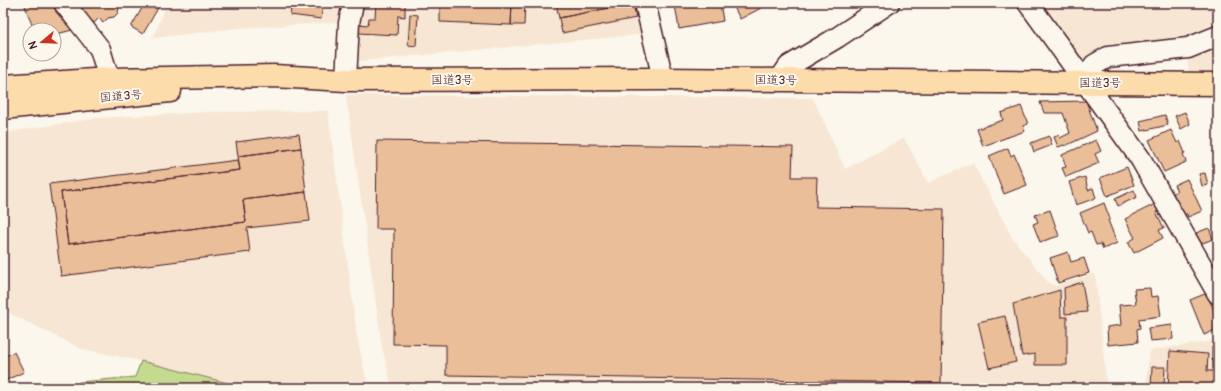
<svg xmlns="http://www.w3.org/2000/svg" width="1221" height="391" font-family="Pangolin,'Klee One',sans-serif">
  <rect width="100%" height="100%" fill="#fbf7ec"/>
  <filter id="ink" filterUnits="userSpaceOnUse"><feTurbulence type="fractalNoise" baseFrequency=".025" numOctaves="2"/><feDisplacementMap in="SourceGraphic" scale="8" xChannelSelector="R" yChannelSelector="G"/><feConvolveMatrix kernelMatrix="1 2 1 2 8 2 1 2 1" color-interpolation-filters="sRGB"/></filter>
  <g filter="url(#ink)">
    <!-- built -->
    <path fill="#f6e6d3" d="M167,3H347L344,22L238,28L153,38Z
      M359,3H639L646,34L350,62Z
      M1039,3H1218V22L1172,43L1078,60Z
      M1218,42V72H1189L1187,56Z
      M346,95L813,98L845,169L904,138L928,183L973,163L1013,239L1049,283L1055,286L1095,273L1107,388H392L382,346Z
      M328,111L357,337L368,388H237L236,385L141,361L82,349L3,310V133L97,118L207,112Z
      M1218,340V388H1132L1146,387L1149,351Z"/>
    <!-- green -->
    <path fill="#c4da8f" stroke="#877c5d" d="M141,361L236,385L237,388H78L79,382L135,377Z"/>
    <!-- building -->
    <path fill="#e9be98" stroke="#4a1f2b" d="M24,3H53L56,12L72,30L57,34L54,30H41L38,22L32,25Z
      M80,3H124L119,7L118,13L114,17L108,18L103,23L99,18L94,23L77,6Z
      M145,3H150L158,8L143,34L131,27Z
      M292,3H323L321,19L290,15Z
      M376,3H405V17L398,16L397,35L358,33V24L368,25L369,18H375Z
      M440,3H512L511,25L440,22Z
      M512,3H525L524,25H511Z
      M556,3H633L559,18Z
      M633,3L636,18L562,33L559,18Z
      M685,3H720L723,21L679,29L675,5Z
      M732,3H757L758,5L761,3L763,7L740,19Z
      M410,14L418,15L416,46L408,45Z
      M1086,101L1097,131L1065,146L1064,145L1058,147L1054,137L1059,135L1060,138L1070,133L1063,113H1044L1040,102Z
      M1021,106L1028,124L1023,126L1025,131L983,146L977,129L1003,120L1001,113Z
      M1185,112L1190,124L1181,129L1175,116Z
      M1165,115L1168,125L1142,131L1140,121Z
      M1171,130L1177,143L1180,141L1185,153L1183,154L1186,162L1164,172L1149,140Z
      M299,134L301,148L238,156L236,142Z
      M1049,136L1052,145L1034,152L1031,143Z
      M1096,140L1101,151L1095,154L1099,163L1066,177L1062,168L1066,167L1062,155Z
      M377,141L793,147L792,177H817L816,207L944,209L941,383L446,375V345L393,344L394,229H376Z
      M301,148L306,192L243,200L246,222L68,244L61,192L240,170L238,156Z
      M1008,148L1011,156L1014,154L1027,185L1004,194L989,156Z
      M238,160L240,170L61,192L68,244L246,222L243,200L306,192L310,221L247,228L250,252L61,276L49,184Z
      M1127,167L1134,185L1107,196L1100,178Z
      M1205,173L1208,185L1202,186L1199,174Z
      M1085,177L1088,190L1093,188L1096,198L1076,205L1069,182Z
      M1187,179L1202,211L1188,217L1187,214L1183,215L1173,193L1177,191L1174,185Z
      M1134,190L1137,197L1118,206L1115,199Z
      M1104,203L1110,219L1108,220L1117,243L1103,249L1101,244L1096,245L1091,232L1088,233L1080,213Z
      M1157,203L1160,210L1156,212L1164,228L1159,230L1163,238L1134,253L1128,242L1135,238L1125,219Z
      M1050,210L1059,236L1040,242L1033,224L1038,222L1035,215Z
      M1209,228L1213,239L1200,244L1196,233Z
      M1068,252L1071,262L1084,258L1089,273L1058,283L1050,258Z
      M1082,282L1087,312L1065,314L1064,288Z
      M1150,288L1151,297L1158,296L1161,316L1139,319L1140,328L1137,329L1138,342L1108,345L1107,327L1121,325L1119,305L1136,304L1134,289Z
      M1060,290L1061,317H1067V365H1035V354L1022,356L1013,304Z
      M1207,293L1218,321V329L1204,335L1190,300Z
      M1005,316L1016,362L989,368L978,322Z
      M1172,325L1173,339L1150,341L1148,328Z
      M1212,347H1218V361L1212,360Z
      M1170,351L1208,354L1207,371H1218V388H1168Z
      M14,352L24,372L4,381L3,355L5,356Z
      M1152,367H1165L1164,388H1151Z
      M994,384H1027L1028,388H994Z"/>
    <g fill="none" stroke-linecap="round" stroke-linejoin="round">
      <!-- minor casing -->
      <g stroke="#4a1f2b" stroke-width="23">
        <path id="minor" d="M64,3L100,49L109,79
          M645,3L663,79
          M1028,3L1140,158L1218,294
          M346,80L349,23L353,3
          M779,80L789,66L838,37L889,3
          M1086,83L1094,65L1108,57L1188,48L1218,36"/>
      </g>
      <!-- highway casing -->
      <g stroke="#4a1f2b" stroke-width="25">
        <path id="highway" d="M3,86L109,79L274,76L346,80L663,79L1218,84
          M3,108L170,91"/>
      </g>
      <!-- minor -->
      <use href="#minor" stroke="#fbf7ec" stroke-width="20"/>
      <!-- highway -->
      <use href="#highway" stroke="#fddcac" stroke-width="22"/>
    </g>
  </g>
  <g text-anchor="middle" stroke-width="4" stroke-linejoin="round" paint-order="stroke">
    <!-- street labels -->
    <g font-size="12" fill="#4a1f2b" stroke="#fbf7ec">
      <text x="452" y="84">国道3号</text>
      <text transform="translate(776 80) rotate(1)" y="4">国道3号</text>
      <text x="1100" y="87">国道3号</text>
      <text transform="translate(121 96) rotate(-5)" y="4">国道3号</text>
    </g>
  </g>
  <!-- margin -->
  <rect width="1221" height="391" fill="none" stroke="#fbf7ec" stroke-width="16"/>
  <rect x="8" y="8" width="1205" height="375" fill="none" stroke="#4a1f2b" stroke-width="1.5" filter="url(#ink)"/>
  <!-- north arrow -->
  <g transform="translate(42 42) rotate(251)"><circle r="19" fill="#fbf7ec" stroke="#b4a19f"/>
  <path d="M0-3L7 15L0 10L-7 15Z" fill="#c8321e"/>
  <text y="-6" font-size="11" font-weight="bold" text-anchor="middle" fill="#4a1f2b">N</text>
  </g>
</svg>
